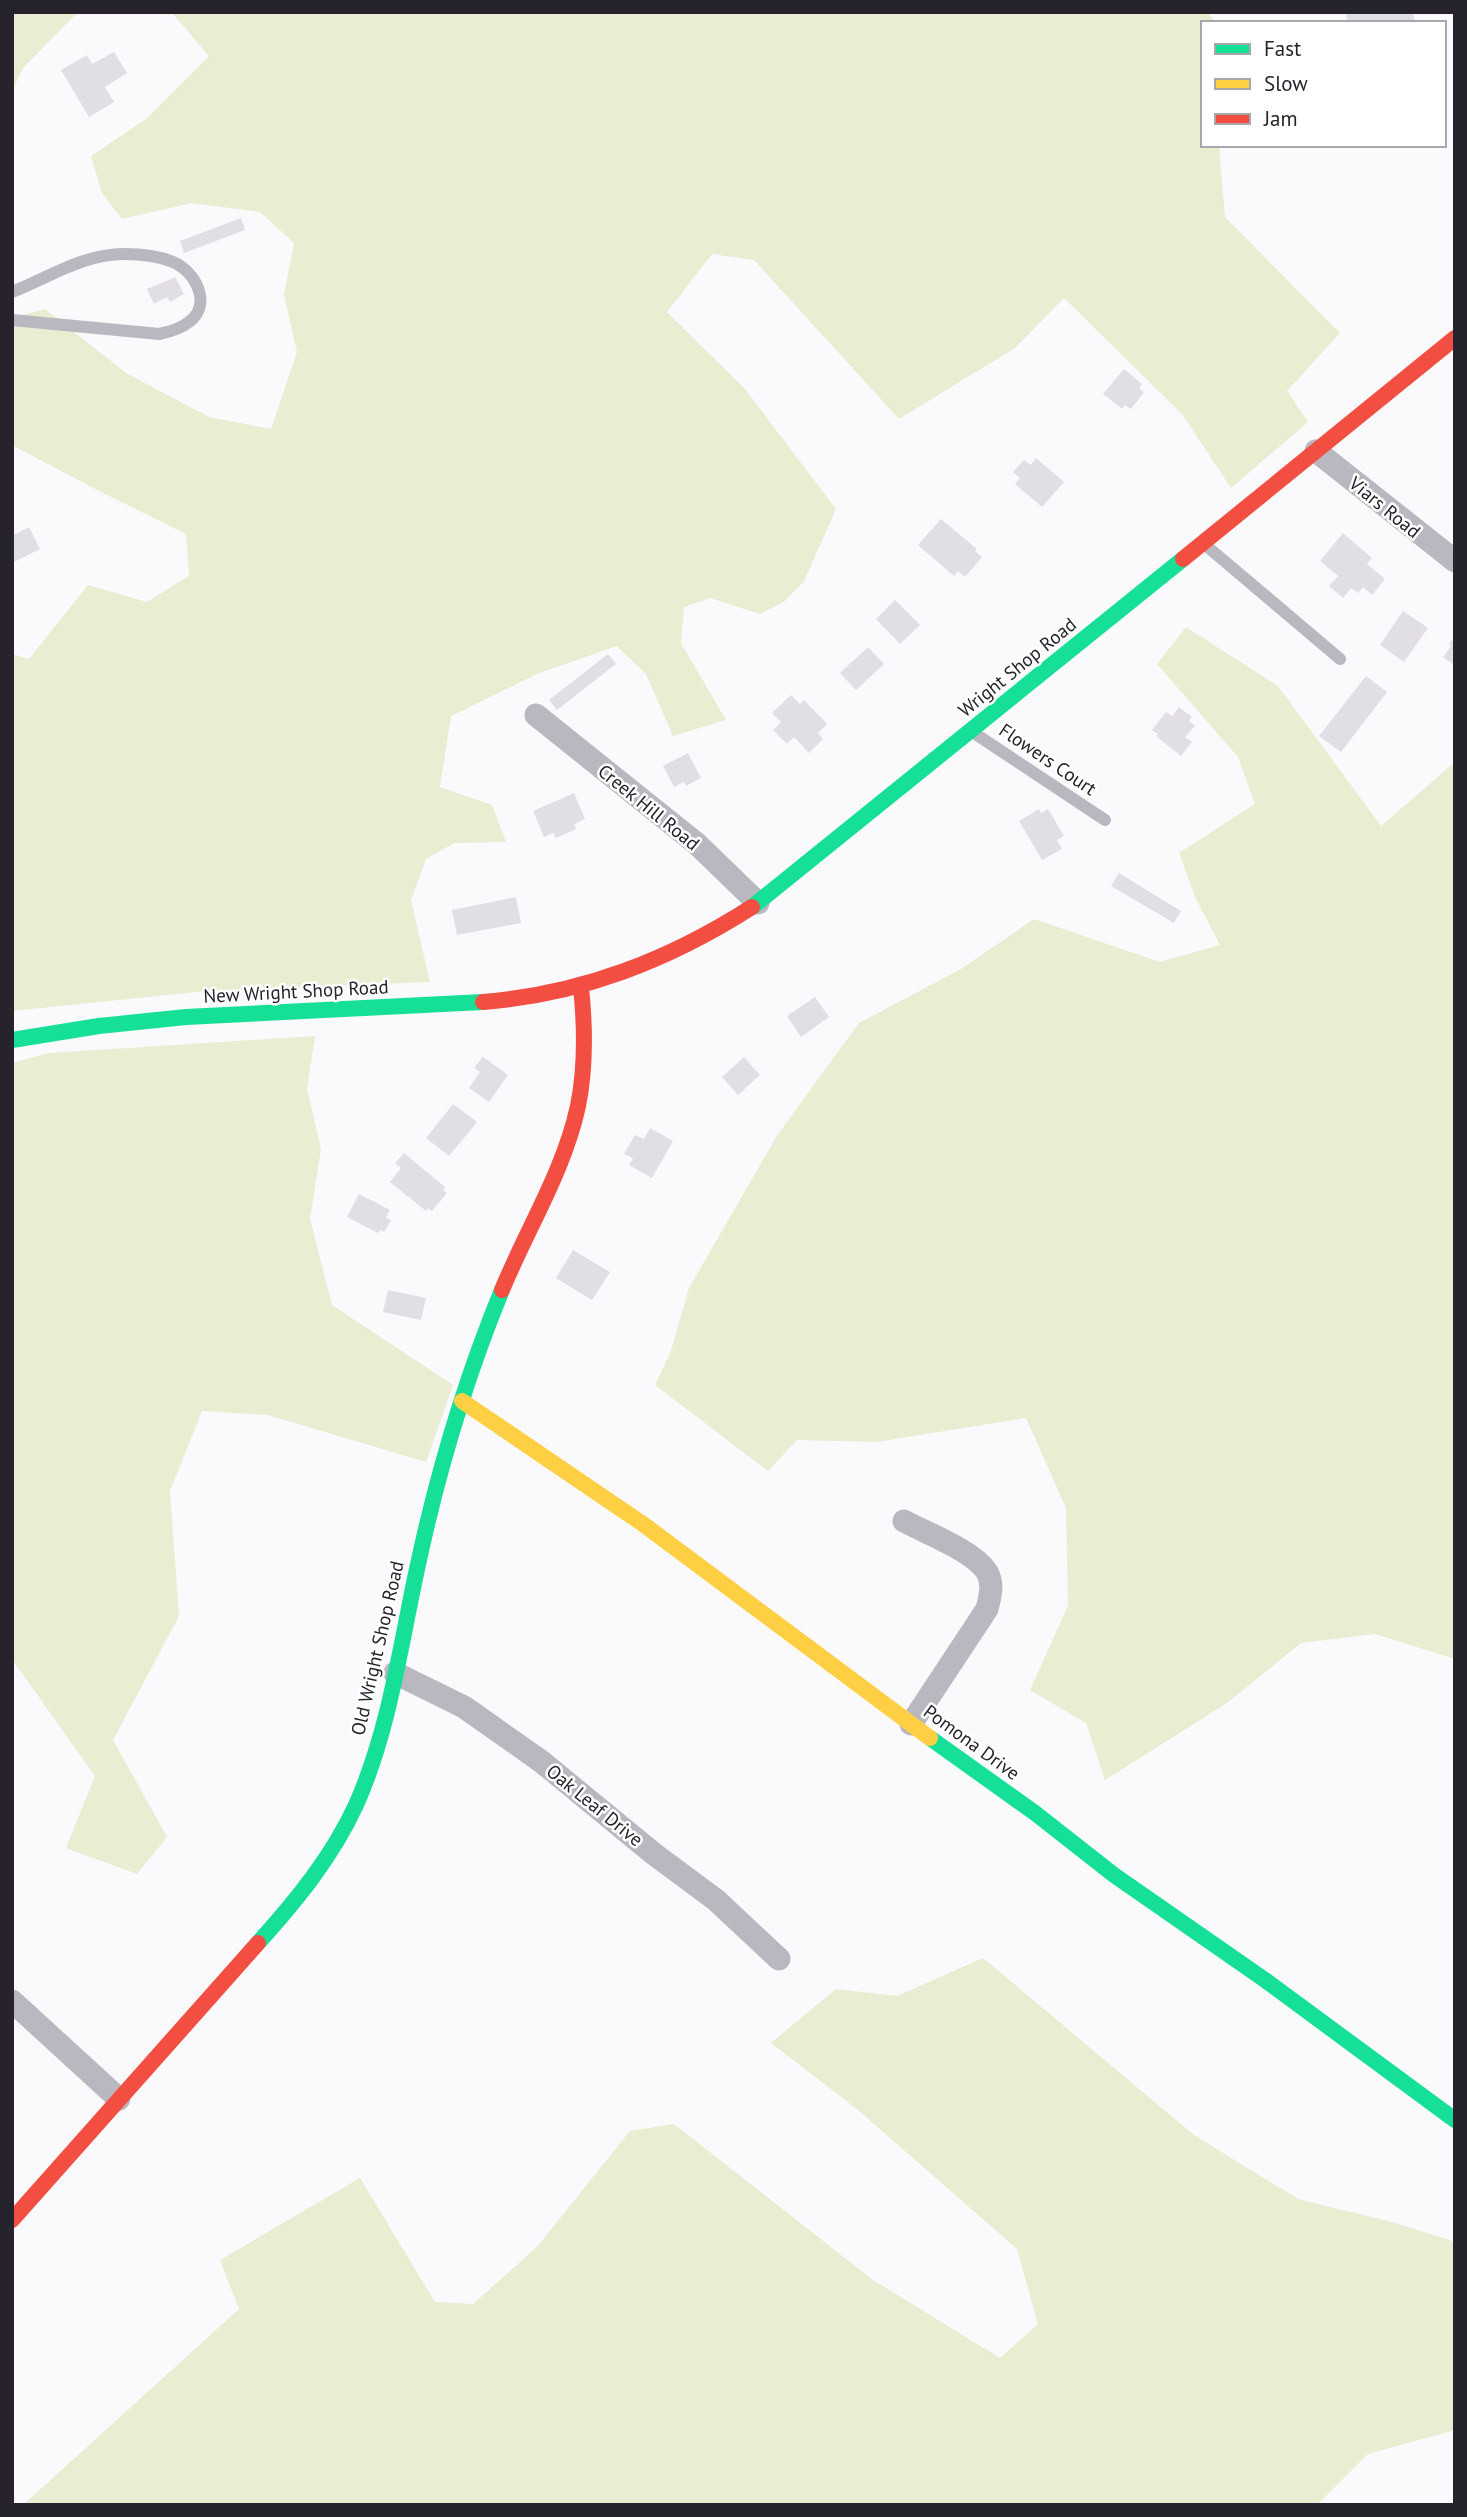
<svg xmlns="http://www.w3.org/2000/svg" width="1467" height="2517" font-family="'PT Sans',sans-serif">
  <rect width="100%" height="100%" fill="#faf9fc"/>
  <!-- green -->
  <path fill="#e9edd2" d="M12,12H1207L1216,23H1203V145H1219L1225,217L1340,333L1287,391L1308,422L1231,488L1182,414L1064,298L1015,348L899,419L754,260L712,254L667,312L745,389L836,509L804,581L785,601L760,614L710,598L684,607L681,643L726,720L673,736L646,674L617,646L537,674L451,716L440,787L492,805L506,842L454,843L426,859L411,900L430,982L206,991L12,1011V654L29,659L88,585L147,602L189,576L186,534L97,490L12,445V318L45,309L126,373L209,417L271,429L297,352L284,295L294,243L260,212L191,203L122,219L102,193L91,156L146,119L209,56L172,13H77L23,68L12,91Z
    M1186,627L1278,686L1381,826L1455,762V1659L1375,1634L1301,1643L1227,1703L1105,1780L1086,1723L1030,1690L1068,1606L1066,1508L1026,1418L876,1442L797,1440L768,1471L655,1385L671,1351L689,1288L778,1134L859,1023L961,969L1034,919L1160,962L1220,945L1196,899L1179,853L1255,804L1238,757L1157,664Z
    M315,1036L307,1089L321,1149L310,1219L332,1305L453,1385L426,1462L268,1415L202,1411L170,1491L179,1616L113,1740L167,1837L137,1874L66,1848L95,1776L12,1659V1063L50,1053Z
    M983,1958L1194,2135L1298,2199L1396,2223L1455,2242V2430L1368,2454L1317,2505H23L239,2309L220,2260L360,2178L435,2302L473,2304L537,2247L630,2131L674,2124L873,2280L1000,2358L1038,2324L1017,2249L858,2110L771,2043L836,1989L897,1996Z"/>
  <!-- building -->
  <path fill="#e1dfe5" d="M1346,12H1413L1415,23H1347Z
    M114,52L127,73L105,87L114,102L89,117L61,70L87,55L92,64Z
    M241,218L245,230L184,253L180,241Z
    M175,277L184,294L170,302L167,297L154,304L147,289Z
    M1124,369L1142,384L1139,388L1144,392L1131,409L1125,405L1122,409L1103,394Z
    M1036,458L1064,482L1042,507L1015,484L1020,478L1013,472L1024,460L1031,465Z
    M941,519L977,549L975,551L982,557L965,577L958,571L954,576L918,545Z
    M29,527L40,549L12,563V536Z
    M1343,533L1372,558L1367,564L1385,579L1372,595L1363,587L1358,593L1351,588L1343,598L1329,586L1338,576L1320,561Z
    M895,600L920,625L900,644L876,619Z
    M1403,611L1428,628L1404,662L1380,645Z
    M1455,636V661L1453,664L1443,657L1451,646L1449,644Z
    M868,647L884,664L856,690L840,673Z
    M608,654L616,664L557,710L549,700Z
    M1366,676L1387,692L1341,752L1319,736Z
    M791,695L800,704L804,700L827,724L818,733L823,739L809,753L794,737L787,744L773,730L781,722L772,713Z
    M1179,707L1192,717L1189,721L1195,726L1185,737L1192,742L1181,756L1156,736L1158,734L1152,730L1166,712L1172,716Z
    M688,753L701,778L686,786L684,782L674,787L663,766Z
    M574,793L585,819L574,824L576,829L556,838L553,833L544,837L533,811Z
    M1039,809L1041,813L1048,809L1064,836L1057,840L1062,849L1042,860L1019,821Z
    M1119,873L1181,911L1174,923L1111,886Z
    M516,897L521,923L457,935L452,910Z
    M815,997L829,1017L801,1037L787,1016Z
    M483,1057L508,1075L489,1102L469,1088L480,1072L474,1068Z
    M744,1057L760,1075L738,1095L722,1077Z
    M453,1104L477,1122L449,1156L426,1138Z
    M650,1128L673,1141L652,1178L629,1165L633,1158L624,1154L635,1135L644,1139Z
    M404,1153L445,1187L443,1190L447,1193L432,1211L428,1208L426,1211L390,1182L401,1168L395,1163Z
    M359,1194L390,1210L386,1218L391,1220L384,1232L380,1230L378,1233L347,1217Z
    M573,1250L610,1272L592,1300L556,1278Z
    M388,1290L426,1298L421,1320L383,1312Z"/>
  <g fill="none" stroke-linecap="round" stroke-linejoin="round">
    <!-- lane -->
    <path stroke="#b9b7bf" stroke-width="12" d="M12,292C50,277 83,254 124,254C139,254 159,256 173,262C195,271 213,304 189,322C180,329 169,332 159,334L12,320
      M1203,543L1340,659
      M971,731L1105,820"/>
    <!-- street -->
    <path stroke="#b9b7bf" stroke-width="23" d="M1316,451L1455,561
      M536,715L697,844L758,903
      M904,1521C926,1533 974,1551 987,1572C994,1584 990,1597 987,1609L911,1724
      M395,1673L464,1707L542,1762L654,1854L716,1900L779,1959
      M12,2001L119,2099"/>
    <!-- fast -->
    <path stroke="#16e098" stroke-width="16" d="M752,907L1183,559
      M12,1040L99,1026L186,1017L483,1002
      M930,1738L1035,1813L1114,1875L1265,1980L1455,2120
      M258,1943C296,1901 332,1857 356,1805C389,1731 400,1648 417,1569C437,1475 465,1380 502,1290"/>
    <!-- slow -->
    <path stroke="#ffcf43" stroke-width="16" d="M462,1401L643,1524L930,1738"/>
    <!-- jam -->
    <path stroke="#f24e42" stroke-width="16" d="M1183,559L1455,338
      M483,1002C582,994 669,960 752,907
      M502,1290C527,1229 564,1171 578,1106C586,1067 585,1026 581,987
      M12,2220L258,1943"/>
  </g>
  <g text-anchor="middle" stroke-width="5" stroke-linejoin="round" paint-order="stroke">
    <!-- street labels -->
    <g font-size="19" fill="#26232c" stroke="#fff">
      <text transform="translate(1385 507) rotate(39)" y="7">Viars Road</text>
      <text transform="translate(1017 667) rotate(-39)" y="7">Wright Shop Road</text>
      <text transform="translate(1048 759) rotate(34)" y="7">Flowers Court</text>
      <text transform="translate(649 807) rotate(39)" y="7">Creek Hill Road</text>
      <text transform="translate(296 991) rotate(-3)" y="7">New Wright Shop Road</text>
      <text transform="translate(377 1648) rotate(-77)" y="7">Old Wright Shop Road</text>
      <text transform="translate(972 1742) rotate(36)" y="7">Pomona Drive</text>
      <text transform="translate(595 1805) rotate(39)" y="7">Oak Leaf Drive</text>
    </g>
  </g>
  <!-- border -->
  <rect width="1467" height="2517" fill="none" stroke="#26232c" stroke-width="28"/>
  <!-- legend -->
  <rect x="1201" y="21" width="245" height="126" fill="#ffffff" stroke="#a8a7ab" stroke-width="2"/>
  <rect x="1215" y="44" width="35" height="10" fill="#16e098" stroke="#a8a7ab" stroke-width="2"/>
  <text x="1264" y="56" font-size="21" fill="#26232c">Fast</text>
  <rect x="1215" y="79" width="35" height="10" fill="#ffcf43" stroke="#a8a7ab" stroke-width="2"/>
  <text x="1264" y="91" font-size="21" fill="#26232c">Slow</text>
  <rect x="1215" y="114" width="35" height="10" fill="#f24e42" stroke="#a8a7ab" stroke-width="2"/>
  <text x="1264" y="126" font-size="21" fill="#26232c">Jam</text>
</svg>
